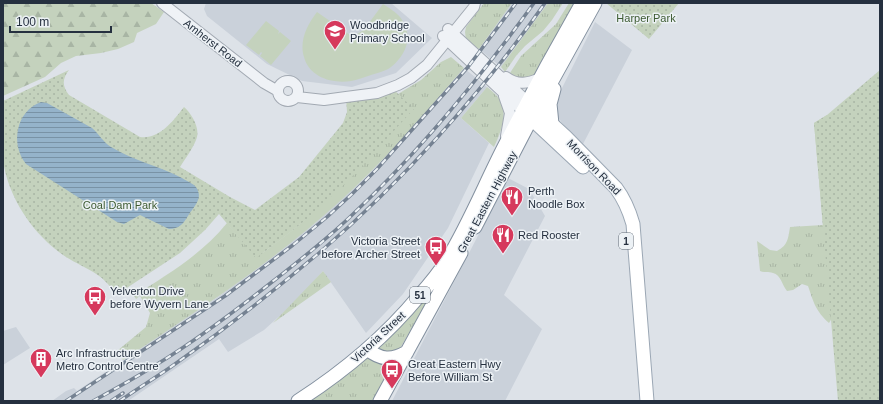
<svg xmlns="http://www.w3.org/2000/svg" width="883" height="404" font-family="Helvetica,sans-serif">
  <defs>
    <pattern id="grass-tufts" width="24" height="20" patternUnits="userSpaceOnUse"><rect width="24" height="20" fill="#c4d2bd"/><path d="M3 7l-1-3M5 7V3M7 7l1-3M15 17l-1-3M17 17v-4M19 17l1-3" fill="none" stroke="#a8b5a4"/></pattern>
    <pattern id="forest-firs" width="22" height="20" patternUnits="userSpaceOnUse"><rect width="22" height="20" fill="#c4d2bd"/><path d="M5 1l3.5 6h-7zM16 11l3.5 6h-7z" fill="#a8b5a4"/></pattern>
    <pattern id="park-dots" width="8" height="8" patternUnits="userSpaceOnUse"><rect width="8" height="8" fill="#c4d2bd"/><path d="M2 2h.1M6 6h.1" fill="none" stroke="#a8b5a4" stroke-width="1.8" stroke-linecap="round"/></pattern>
    <pattern id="water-rules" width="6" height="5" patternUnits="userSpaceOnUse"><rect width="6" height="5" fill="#95b3ca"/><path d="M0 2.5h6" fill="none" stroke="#7992a5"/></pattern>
  </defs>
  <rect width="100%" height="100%" fill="#dde2e8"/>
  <!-- built -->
  <path fill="#cad1da" d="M206,3H391L432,38L396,73L352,87L302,81L267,64L207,16L204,9Z
    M512,3H548L501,67L479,49Z
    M595,22L632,50L583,144L562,123L558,117L557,110L559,94Z
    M464,68L487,87L461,118L489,143L448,228L403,294L366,333L323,271L294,303L264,330L228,352L219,339L128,401H52L66,391L74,388L77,391L222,294L280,251L314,224L365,178L392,150Z
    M508,178L529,189L545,216L504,295L542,329L505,401H392Z
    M16,327L30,348L3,365V331Z"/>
  <!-- grass -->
  <path fill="url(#grass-tufts)" d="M484,3H512L479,49L466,40L465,32L466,27Z
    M548,3H563L552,20L543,31L525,46L516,56L505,72L501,67Z
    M569,3H578L538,74L529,81L508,76L521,56L556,24Z
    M451,57L464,68C424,114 384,162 338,203C272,263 197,311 123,360L117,351L146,327L150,313L140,296L136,299L134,296C168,274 201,255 227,223L256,257C265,252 273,245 281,239C331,202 371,155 413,109L398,94L421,80L441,62Z
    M487,87C491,90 494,93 497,96C510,110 501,132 494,147L461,118Z
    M827,115L880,401L834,315L829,323C815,310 814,303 808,286L802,284L793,290L787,291C782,285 781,275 773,273C768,271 765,273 760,271L757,241L770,250L777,251C788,245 788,239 790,227L823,225L814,123Z
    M323,271L331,282L273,323Z
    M427,295L432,298L416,321L399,350L383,356L375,347Z
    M369,353L396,359L377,401H304Z"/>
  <!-- forest -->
  <path fill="url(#forest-firs)" d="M3,3H151L164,12L156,24L137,33L134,42L118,49L101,53L76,56L61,63L45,77L3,96Z"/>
  <!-- park -->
  <path fill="url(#park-dots)" d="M606,3H679L649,39Z
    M69,70C62,79 62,86 69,95L140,137C159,140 174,120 184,107C192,114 201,129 196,140C192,150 185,159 180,167L230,197L255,210L299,177L343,123L347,112L346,97L392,88L414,109C384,141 356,175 323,205C302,224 279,241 256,258L219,214L205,230L180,253L116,295C102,272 87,270 66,257C34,236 8,198 3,160C1,141 3,120 3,101Z
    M880,70V401H838L814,123L827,115Z"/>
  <!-- pitch -->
  <path fill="#c4d2bd" d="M383,4C389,8 396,12 400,17C414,35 407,54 391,67C386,71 377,73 371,75C364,77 357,80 351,81C332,84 309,77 304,57C299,41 307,25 317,12L350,35L357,34L362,31L366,27Z
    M266,21L279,31L278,34L280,32L291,41L271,65L260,56L262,53L261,52L259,55L246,45Z"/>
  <!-- water -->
  <path fill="url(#water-rules)" d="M41,102L47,103L92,128C99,134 103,142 111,147C134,161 159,166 182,178C188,182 196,184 198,191C202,200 192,209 188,216C183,224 179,229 169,229L140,215L124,224L117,222L26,164C10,144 16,111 41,102Z"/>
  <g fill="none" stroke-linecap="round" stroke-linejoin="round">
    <!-- tertiary casing -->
    <g stroke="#a2a9b2" stroke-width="12">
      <path id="tertiary" d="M162,3L264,83L278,91
        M448,29L528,102
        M443,36L523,111
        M506,77C518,86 528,83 541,78
        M278 91a10 10 0 1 1 20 0a10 10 0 1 1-20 0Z
        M504,96L510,113L506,136
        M297,97L324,100L346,97L377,93L398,85L411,78L427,65L474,7L475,3"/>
    </g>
    <!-- primary casing -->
    <g stroke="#9ba7b4" stroke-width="15">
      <path id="primary" d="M528,102L566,137L616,188C625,200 629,210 633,224L647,401
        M523,111L583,167"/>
    </g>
    <!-- trunk casing -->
    <g stroke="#83909f" stroke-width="15">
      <path id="trunk" d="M552,124L550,104L554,89
        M475,227L531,119L595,3
        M367,349C381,360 391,361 407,352
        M298,401C343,372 385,337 419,296C429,285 439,273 447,260C469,224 485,184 504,147C529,98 555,50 582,3
        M380,401L461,253"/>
    </g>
    <!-- tertiary -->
    <use href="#tertiary" stroke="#eff2f6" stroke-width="10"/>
    <!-- primary -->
    <use href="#primary" stroke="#fff" stroke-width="13"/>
    <!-- trunk -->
    <use href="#trunk" stroke="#fff" stroke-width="13"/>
    <!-- rail casing -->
    <g stroke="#758292" stroke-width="3.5">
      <path id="rail" d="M66,401L225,296L293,245L327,217L352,194L377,169L468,67L516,3
        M93,401C115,389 137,377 159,363C198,339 235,311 272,282C299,261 326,240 351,216C418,153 480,78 534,3
        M111,401L123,393
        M120,401C138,388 157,377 175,364C225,329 273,292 319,253C402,182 482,93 545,3"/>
    </g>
    <!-- rail -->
    <use href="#rail" stroke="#ecf1f5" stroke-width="2" stroke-dasharray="6" stroke-linecap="butt"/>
  </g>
  <!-- icons -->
  <defs>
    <g id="school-pin" transform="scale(1.15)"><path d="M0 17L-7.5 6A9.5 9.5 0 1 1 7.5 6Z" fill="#d6395c" stroke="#ecf1f5"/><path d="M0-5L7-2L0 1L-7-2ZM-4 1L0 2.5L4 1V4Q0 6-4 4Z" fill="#fff"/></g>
    <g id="restaurant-pin" transform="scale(1.15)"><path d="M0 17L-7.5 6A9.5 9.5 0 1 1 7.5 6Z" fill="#d6395c" stroke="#ecf1f5"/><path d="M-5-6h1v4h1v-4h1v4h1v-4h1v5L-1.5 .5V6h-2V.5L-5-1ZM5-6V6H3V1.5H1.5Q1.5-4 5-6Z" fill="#fff"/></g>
    <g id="bus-pin" transform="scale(1.15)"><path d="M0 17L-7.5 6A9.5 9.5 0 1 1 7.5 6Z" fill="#d6395c" stroke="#ecf1f5"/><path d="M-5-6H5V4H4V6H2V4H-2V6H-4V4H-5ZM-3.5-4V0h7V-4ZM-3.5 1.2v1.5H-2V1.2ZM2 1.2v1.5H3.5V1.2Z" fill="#fff"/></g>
    <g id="building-pin" transform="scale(1.15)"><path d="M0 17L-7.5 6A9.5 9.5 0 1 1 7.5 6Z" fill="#d6395c" stroke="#ecf1f5"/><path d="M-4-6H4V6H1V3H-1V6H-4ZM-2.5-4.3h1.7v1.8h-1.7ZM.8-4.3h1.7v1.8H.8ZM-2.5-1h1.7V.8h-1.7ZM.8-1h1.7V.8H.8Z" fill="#fff"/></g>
  </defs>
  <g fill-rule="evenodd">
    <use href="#school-pin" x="335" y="31"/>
    <use href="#restaurant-pin" x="512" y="197"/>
    <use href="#restaurant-pin" x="503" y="235"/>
    <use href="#bus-pin" x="436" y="247"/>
    <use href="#bus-pin" x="95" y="297"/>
    <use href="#building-pin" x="41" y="359"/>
    <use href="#bus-pin" x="392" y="370"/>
  </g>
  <g text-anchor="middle" stroke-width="3" stroke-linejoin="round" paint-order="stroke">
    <!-- shield labels -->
    <g fill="#ecf1f5" stroke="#616a76" stroke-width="1">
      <rect x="619" y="233" width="14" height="16" rx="3"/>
      <rect x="410" y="287" width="20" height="16" rx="3"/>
    </g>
    <g font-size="10" font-weight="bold" fill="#25303f">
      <text x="626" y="245">1</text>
      <text x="420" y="299">51</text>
    </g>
    <!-- park labels -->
    <g font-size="11" fill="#3d5b32" stroke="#ecf1f5">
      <text x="646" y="22">Harper Park</text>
      <text x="120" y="209">Coal Dam Park</text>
    </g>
    <!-- poi labels -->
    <g font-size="11" fill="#25303f" stroke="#ecf1f5" text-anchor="start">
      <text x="350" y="29">Woodbridge<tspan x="350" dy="13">Primary School</tspan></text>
      <text x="528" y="195">Perth<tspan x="528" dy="13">Noodle Box</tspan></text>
      <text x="518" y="239">Red Rooster</text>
      <text x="420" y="245" text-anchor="end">Victoria Street<tspan x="420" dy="13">before Archer Street</tspan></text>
      <text x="110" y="295">Yelverton Drive<tspan x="110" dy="13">before Wyvern Lane</tspan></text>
      <text x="56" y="357">Arc Infrastructure<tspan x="56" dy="13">Metro Control Centre</tspan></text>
      <text x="408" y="368">Great Eastern Hwy<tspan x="408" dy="13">Before William St</tspan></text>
    </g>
    <!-- street labels -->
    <g font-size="11" fill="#25303f" stroke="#ecf1f5">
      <text transform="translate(213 43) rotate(38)" y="4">Amherst Road</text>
      <text transform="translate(594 167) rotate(46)" y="4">Morrison Road</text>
      <text transform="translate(487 202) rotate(-62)" y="4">Great Eastern Highway</text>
      <text transform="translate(378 337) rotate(-43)" y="4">Victoria Street</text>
    </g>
  </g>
  <!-- border -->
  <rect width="883" height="404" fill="none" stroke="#25303f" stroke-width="8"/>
  <!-- scale -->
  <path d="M10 26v6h101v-6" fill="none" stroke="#25303f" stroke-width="2"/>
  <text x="16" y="26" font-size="12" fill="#25303f" stroke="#ecf1f5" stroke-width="3" paint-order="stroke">100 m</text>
</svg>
